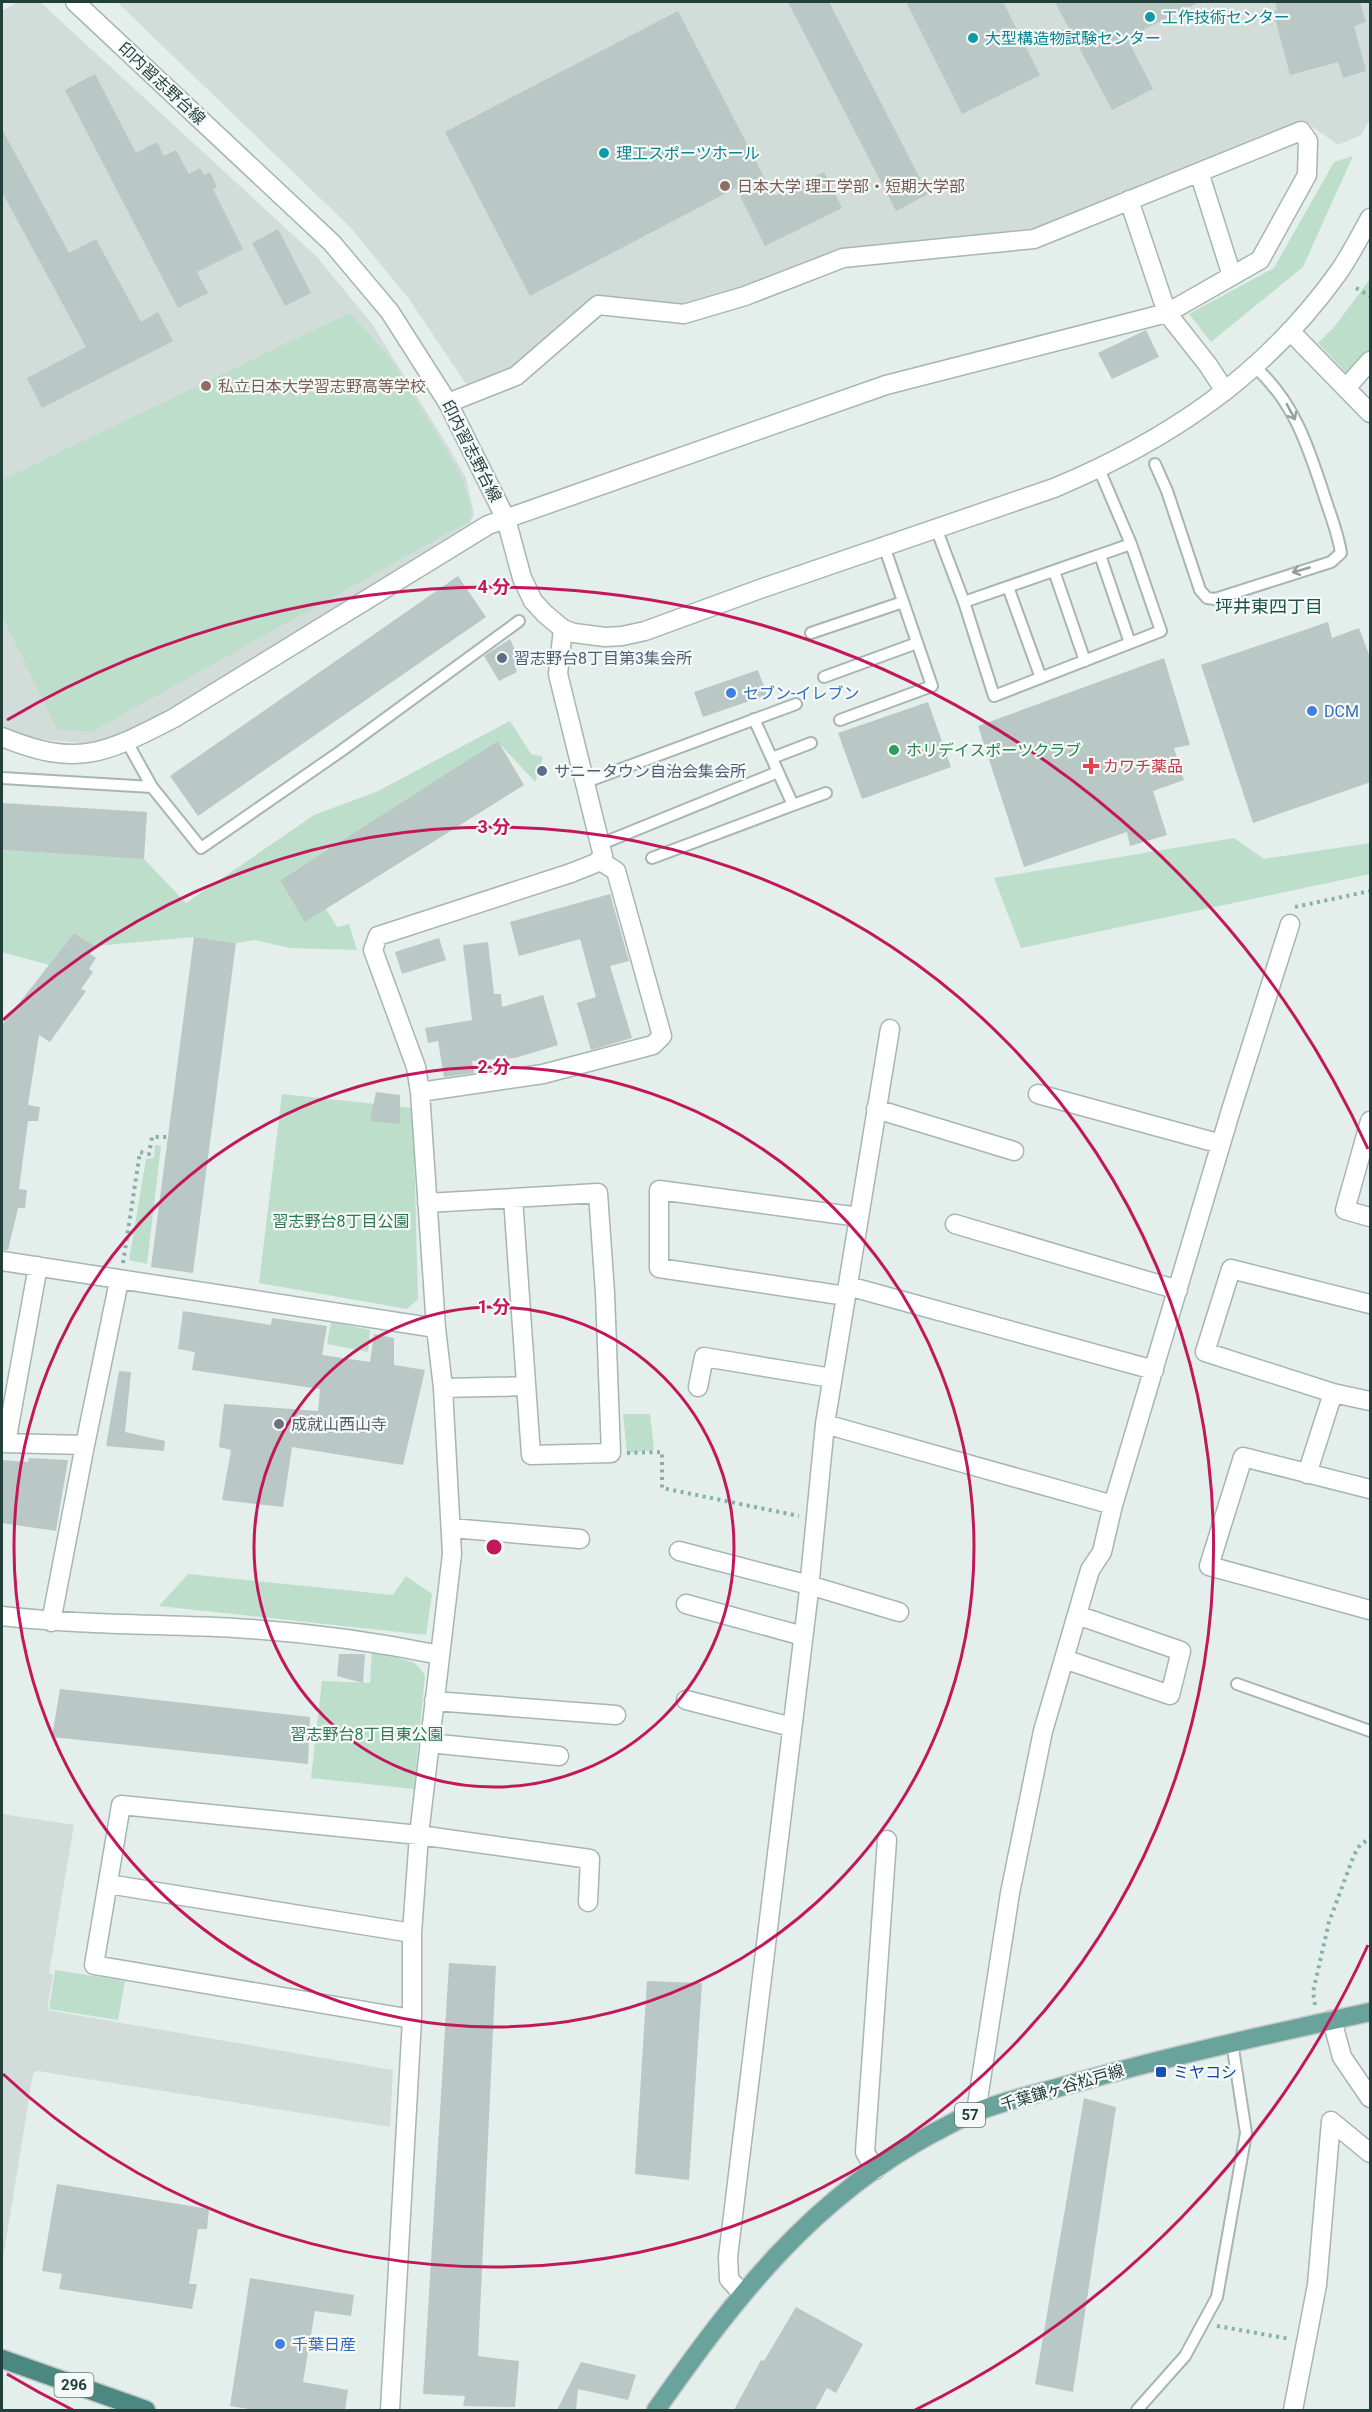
<svg xmlns="http://www.w3.org/2000/svg" width="1372" height="2412" font-family="Roboto,'Noto Sans JP',sans-serif">
  <rect width="100%" height="100%" fill="#e4eeeb"/>
  <!-- built -->
  <path fill="#d2ddda" d="M18,2H40L317,257L372,324L449,448L466,478L474,514L470,523L190,698L127,730L91,744L27,738L2,726V11Z
    M117,2H1370V119L1361,135L1338,145L1306,122L1033,228L835,251L743,289L683,307L595,299L512,368L466,384L409,299L350,227Z
    M2,1814L74,1825L49,1973L53,1975L47,2010L393,2070L390,2127L37,2071L33,2074L2,2265Z"/>
  <!-- green -->
  <path fill="#bddecb" d="M1353,156L1303,267L1211,342L1189,314L1274,268L1334,162Z
    M1370,279V352L1350,377L1318,343L1335,326Z
    M350,313L390,358L446,449L463,481L472,512L469,521L91,732L57,729L2,616V480Z
    M510,721L531,754L543,757L535,782L498,742L281,879L326,909L337,927L349,924L357,950L290,948L255,940L236,943L194,937L95,946L74,933L49,965L2,952V850L144,859L186,903L314,815L376,792Z
    M1234,838L1264,859L1370,843V874L1021,948L994,878Z
    M282,1094L413,1108L418,1299L407,1309L259,1283Z
    M155,1145L161,1146L147,1264L129,1260L146,1159L154,1158Z
    M331,1322L370,1330L368,1352L327,1344Z
    M623,1414H650L654,1450L627,1453Z
    M188,1574L393,1595L406,1576L432,1594L426,1635L159,1606Z
    M372,1650L415,1663L425,1675L414,1789L311,1778L322,1681L370,1683Z
    M55,1970L125,1981L118,2020L49,2009Z"/>
  <!-- building -->
  <path fill="#b9c8c4" d="M788,2H829L928,194L896,211Z
    M906,2H1003L1040,75L962,114Z
    M1055,2H1199L1127,38L1153,89L1112,110Z
    M1275,2H1360L1366,22L1354,26L1366,71L1343,78L1338,62L1290,75L1273,11L1277,10Z
    M678,11L774,196L824,172L842,208L765,246L736,188L530,296L445,132Z
    M95,74L136,153L157,142L164,156L176,150L189,174L200,168L204,175L210,172L217,187L213,189L243,249L197,272L208,293L178,308L65,90Z
    M2,129L69,253L96,239L141,322L158,312L173,341L42,408L27,378L86,347L2,192Z
    M278,229L311,293L285,306L252,243Z
    M1146,330L1159,357L1112,379L1098,353Z
    M458,576L486,617L198,816L170,776Z
    M1328,622L1332,638L1359,628L1371,660V782L1253,823L1201,665Z
    M510,639L521,663L515,666L517,672L499,681L484,656Z
    M1164,658L1190,745L1174,748L1184,780L1153,791L1167,835L1130,846L1127,832L1024,867L978,726Z
    M758,670L767,695L703,717L694,692Z
    M928,702L951,767L862,799L838,733Z
    M498,741L524,785L305,922L280,880Z
    M2,803L147,812L144,859L2,850Z
    M610,894L629,961L610,966L632,1038L591,1050L577,1003L596,997L580,939L519,956L510,922Z
    M74,933L95,946L90,954L96,958L89,969L93,972L81,989L86,991L50,1042L39,1035L28,1105L40,1107L38,1121H28L19,1189L27,1190L25,1208H18L8,1250H2V1025Z
    M194,937L236,943L193,1273L151,1267Z
    M439,938L446,960L402,974L395,952Z
    M488,942L494,994H501L502,1007L543,995L558,1045L515,1058L472,1061L474,1073L444,1077L438,1041L428,1043L425,1028L472,1020L463,945Z
    M376,1092L400,1095V1124L370,1121Z
    M183,1311L271,1325L272,1318L327,1326L322,1355L370,1362L374,1334L394,1338V1365L425,1370L403,1465L292,1447L283,1507L222,1500L231,1450L219,1447L224,1404L318,1411L320,1389L192,1370L195,1352L178,1349Z
    M119,1371L131,1372L125,1432L165,1441L164,1451L106,1446Z
    M29,1458L68,1460L56,1531L2,1523V1460L28,1462Z
    M339,1654H365L363,1683L337,1676Z
    M60,1689L310,1717L308,1764L52,1737Z
    M449,1963L496,1966L478,2356L519,2361L515,2407L463,2406L465,2396L423,2394Z
    M647,1981L702,1983L689,2180L635,2174Z
    M1084,2098L1116,2107L1073,2392L1035,2384Z
    M57,2184L209,2209L207,2229H198L189,2284H197L192,2309L59,2289L62,2274L42,2271Z
    M250,2278L354,2295L351,2316L315,2311L303,2382L348,2390L345,2410H255L230,2406Z
    M796,2307L863,2344L836,2393L827,2388L815,2410H734L761,2360L764,2361Z
    M581,2362L636,2375L628,2400L578,2389L576,2410H557Z"/>
  <g fill="none" stroke-linecap="round" stroke-linejoin="round">
    <!-- service casing -->
    <g stroke="#a6b6b3" stroke-width="14">
      <path id="service" d="M1155,464L1167,491L1200,590L1207,598L1215,599L1331,562L1341,553C1338,533 1330,514 1324,495C1308,446 1294,402 1255,367
        M936,528L964,602L994,696L1161,631L1131,544L1099,469
        M1100,555L1130,643
        M1054,571L1085,661
        M1008,587L1041,678
        M964,602L1131,544
        M811,633L903,602
        M824,677L917,643
        M840,720L932,686L884,546
        M772,758L811,743
        M2,778L152,787L127,742
        M586,782L796,704
        M152,787L201,848L341,751L519,621
        M793,805L826,793
        M601,844L778,772
        M652,858L793,805L754,719
        M1237,1684L1370,1731
        M1137,2410L1185,2356L1217,2297L1246,2133L1232,2042"/>
    </g>
    <!-- minor casing -->
    <g stroke="#a6b6b3" stroke-width="21">
      <path id="minor" d="M1199,172L1232,276
        M1129,200L1167,313L1208,365L1225,391
        M1290,331L1370,413
        M1346,388L1370,361
        M2,737C78,768 104,754 174,718L488,525L886,385L1167,313L1260,260L1307,175L1308,141L1301,131L1034,239L843,258L745,296L684,314L598,305L516,376L448,403
        M420,1092L543,1074L653,1045L662,1036L616,871L599,860
        M1038,1094L1221,1144
        M876,1109L1014,1151
        M1370,1121L1345,1210L1370,1217
        M427,1203L598,1193L605,1293L611,1453L531,1455L513,1198
        M955,1224L1178,1290
        M2,1261L436,1328
        M848,1286L1154,1370
        M846,1296L659,1268V1190L859,1217
        M698,1387L704,1357L832,1378
        M443,1388L526,1386
        M1333,1393L1205,1352L1231,1269L1370,1304
        M825,1424L1113,1505
        M2,1443L85,1445
        M6,1443L38,1266
        M1307,1474L1333,1393L1370,1401
        M1370,1489L1243,1457L1209,1566L1370,1610
        M451,1528L580,1539
        M679,1551L809,1585L899,1612
        M686,1604L803,1636
        M2,1616C79,1625 157,1624 235,1628C304,1632 372,1641 440,1655
        M51,1622L85,1445L119,1281
        M1064,1659L1170,1695L1181,1651L1077,1615
        M686,1700L792,1727
        M434,1701L616,1715
        M429,1743L559,1756
        M108,1884L412,1933
        M412,2019L94,1965L121,1805L419,1835L590,1859L588,1902
        M976,2112L1010,1893L1043,1731L1090,1570L1102,1552L1113,1505L1231,1110L1290,924
        M875,2170L865,2152L887,1840
        M742,2293L729,2279L728,2257L808,1599L825,1424L890,1029
        M390,2410L412,2019V1933L419,1835L452,1554L443,1388L436,1328L420,1092L416,1067L373,950L378,936L571,873
        M1293,2410L1317,2285L1331,2121L1370,2153"/>
    </g>
    <!-- tertiary casing -->
    <g stroke="#a6b6b3" stroke-width="21">
      <path id="tertiary" d="M75,2L332,243L390,312L448,403L506,519L522,578L533,601L545,614L563,629L574,633L605,637L622,636L645,631L760,589L1054,488C1169,440 1264,376 1338,273C1350,256 1360,236 1370,218
        M563,629L558,674L603,856L596,863L571,873
        M1332,2020L1342,2057L1370,2098"/>
    </g>
    <!-- primary casing -->
    <g stroke="#c1c9c8" stroke-width="21">
      <path id="primary" d="M656,2410C735,2298 811,2198 935,2132C949,2125 962,2117 976,2112C1006,2100 1040,2093 1071,2084C1170,2056 1270,2034 1370,2012"/>
    </g>
    <!-- trunk casing -->
    <g stroke="#c1c9c8" stroke-width="21">
      <path id="trunk" d="M2,2359L146,2410"/>
    </g>
    <!-- path -->
    <path stroke="#85b1a9" stroke-width="4" stroke-dasharray="3 4.5" stroke-linecap="butt" d="M1356,288L1370,296
      M1295,907L1370,891
      M123,1263L140,1152L149,1154L152,1137H168
      M627,1453L662,1452V1488L799,1516
      M1315,2005L1313,1992L1329,1922L1354,1855L1360,1845L1370,1838
      M1217,2326L1290,2339"/>
    <!-- service -->
    <use href="#service" stroke="#fff" stroke-width="10"/>
    <!-- minor -->
    <use href="#minor" stroke="#fff" stroke-width="18"/>
    <!-- tertiary -->
    <use href="#tertiary" stroke="#fff" stroke-width="18"/>
    <!-- primary -->
    <use href="#primary" stroke="#69a39c" stroke-width="18"/>
    <!-- trunk -->
    <use href="#trunk" stroke="#4c8882" stroke-width="18"/>
  </g>
  <!-- one-way arrows -->
  <defs><path id="oneway-shaft" d="M-6 0H5M1.5-3L5.5 0L1.5 3" fill="none" stroke-width="1.6" stroke-linecap="round" stroke-linejoin="round" transform="scale(1.5)"/></defs>
  <g stroke="#919f9e">
    <use href="#oneway-shaft" transform="translate(1291 412) rotate(62)"/>
    <use href="#oneway-shaft" transform="translate(1301 570) rotate(164)"/>
  </g>
  <!-- distance rings -->
  <g fill="none" stroke="#c2185b" stroke-width="3">
    <circle cx="494" cy="1547" r="240"/>
    <circle cx="494" cy="1547" r="480"/>
    <path d="M3 1020A720 720 0 1 1 3 2074"/>
    <path d="M1368 1945A960 960 0 0 1 915 2410M73 2410A960 960 0 0 1 7 2374M7 720A960 960 0 0 1 1368 1149"/>
  </g>
  <!-- markers -->
  <g fill="#0f9aa8" stroke="#f5faf8" stroke-width="2">
    <circle cx="1150" cy="17" r="6"/>
    <circle cx="973" cy="38" r="6"/>
    <circle cx="604" cy="153" r="6"/>
  </g>
  <g fill="#8d6e63" stroke="#f5faf8" stroke-width="2">
    <circle cx="725" cy="186" r="6"/>
    <circle cx="206" cy="386" r="6"/>
  </g>
  <g fill="#5c6f8a" stroke="#f5faf8" stroke-width="2">
    <circle cx="502" cy="658" r="6"/>
    <circle cx="542" cy="771" r="6"/>
  </g>
  <g fill="#3f7fe0" stroke="#f5faf8" stroke-width="2">
    <circle cx="731" cy="693" r="6"/>
    <circle cx="1312" cy="711" r="6"/>
    <circle cx="280" cy="2344" r="6"/>
  </g>
  <circle fill="#2e9e5b" stroke="#f5faf8" stroke-width="2" cx="894" cy="750" r="6"/>
  <path fill="#e0444e" stroke="#f5faf8" stroke-width="2" d="M1088 757h6v6h6v6h-6v6h-6v-6h-6v-6h6z"/>
  <circle fill="#6b7280" stroke="#f5faf8" stroke-width="2" cx="279" cy="1424" r="6"/>
  <rect fill="#1a4fb4" stroke="#f5faf8" stroke-width="2" x="1155" y="2066" width="12" height="12" rx="3"/>
  <g text-anchor="middle" stroke-width="4.5" stroke-linejoin="round" paint-order="stroke">
    <!-- shield labels -->
    <g fill="#f5faf8" stroke="#627774" stroke-width="1.5">
      <rect x="955" y="2103" width="30" height="24" rx="4.5"/>
      <rect x="54.5" y="2373" width="39" height="24" rx="4.5"/>
    </g>
    <g font-size="15" font-weight="bold" fill="#233f3c">
      <text x="970" y="2120">57</text>
      <text x="74" y="2390">296</text>
    </g>
    <!-- culture labels -->
    <g font-size="16" fill="#0d838f" stroke="#f5faf8" text-anchor="start">
      <text x="1162" y="23">工作技術センター</text>
      <text x="985" y="44">大型構造物試験センター</text>
      <text x="616" y="159">理工スポーツホール</text>
    </g>
    <!-- street labels -->
    <g font-size="16" fill="#233f3c" stroke="#f5faf8">
      <text transform="translate(162 83) rotate(43)" y="6">印内習志野台線</text>
      <text transform="translate(472 451) rotate(63)" y="6">印内習志野台線</text>
      <text transform="translate(1062 2087) rotate(-16)" y="6">千葉鎌ヶ谷松戸線</text>
    </g>
    <!-- education labels -->
    <g font-size="16" fill="#785e54" stroke="#f5faf8" text-anchor="start">
      <text x="737" y="192">日本大学 理工学部・短期大学部</text>
      <text x="218" y="392">私立日本大学習志野高等学校</text>
    </g>
    <!-- service labels -->
    <g font-size="16" fill="#4e5e75" stroke="#f5faf8" text-anchor="start">
      <text x="514" y="664">習志野台8丁目第3集会所</text>
      <text x="554" y="777">サニータウン自治会集会所</text>
    </g>
    <!-- shop labels -->
    <g font-size="16" fill="#366cbe" stroke="#f5faf8" text-anchor="start">
      <text x="743" y="699">セブン-イレブン</text>
      <text x="1324" y="717">DCM</text>
      <text x="292" y="2350">千葉日産</text>
    </g>
    <!-- leisure labels -->
    <g font-size="16" fill="#27864d" stroke="#f5faf8" text-anchor="start">
      <text x="906" y="756">ホリデイスポーツクラブ</text>
    </g>
    <!-- health labels -->
    <g font-size="16" fill="#be3a42" stroke="#f5faf8" text-anchor="start">
      <text x="1103" y="772">カワチ薬品</text>
    </g>
    <!-- park labels -->
    <g font-size="16" fill="#2d7653" stroke="#f5faf8">
      <text x="341" y="1227">習志野台8丁目公園</text>
      <text x="367" y="1740">習志野台8丁目東公園</text>
    </g>
    <!-- worship labels -->
    <g font-size="16" fill="#5b616d" stroke="#f5faf8" text-anchor="start">
      <text x="291" y="1430">成就山西山寺</text>
    </g>
    <!-- transit labels -->
    <g font-size="16" fill="#164399" stroke="#f5faf8" text-anchor="start">
      <text x="1173" y="2078">ミヤコシ</text>
    </g>
    <!-- neighbourhood labels -->
    <g font-size="18" fill="#1f524c" stroke="#f5faf8">
      <text x="1269" y="613">坪井東四丁目</text>
    </g>
  </g>
  <circle cx="494" cy="1547" r="9" fill="#c2185b" stroke="#f5faf8" stroke-width="3"/>
  <g font-size="18" text-anchor="middle" font-weight="bold" fill="#c2185b" stroke="#f5faf8" stroke-width="4.5" stroke-linejoin="round" paint-order="stroke">
    <text x="494" y="593">4 分</text>
    <text x="494" y="833">3 分</text>
    <text x="494" y="1073">2 分</text>
    <text x="494" y="1313">1 分</text>
  </g>
  <!-- border -->
  <rect width="1372" height="2412" fill="none" stroke="#233f3c" stroke-width="6"/>
</svg>
